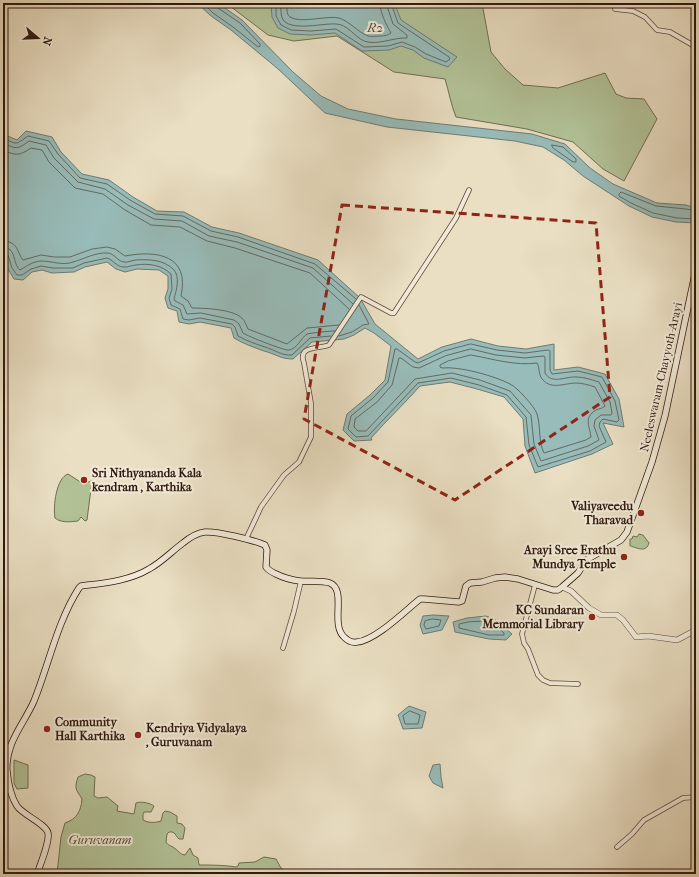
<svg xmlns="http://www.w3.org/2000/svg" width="699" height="877" font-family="'IM FELL French Canon',serif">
  <rect width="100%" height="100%" fill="#eadfc3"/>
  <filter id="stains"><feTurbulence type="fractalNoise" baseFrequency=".005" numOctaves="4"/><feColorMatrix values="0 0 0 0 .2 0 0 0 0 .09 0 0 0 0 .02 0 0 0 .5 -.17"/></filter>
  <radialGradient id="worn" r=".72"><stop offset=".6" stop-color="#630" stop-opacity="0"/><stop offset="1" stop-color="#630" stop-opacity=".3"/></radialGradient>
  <!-- green -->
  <path fill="#b2c297" stroke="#716e52" d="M226,3H482L491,52L505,69L523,85L558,88L605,73L616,94L626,98L644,99L657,119L624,181L603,169L573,142L527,129L456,117C451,105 449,92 445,79L394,72L337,36L294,41L268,35Z
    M68,474L82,483L86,484L88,482L92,481L87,520L85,521L81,517L78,521C70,522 61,523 55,518C53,507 56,478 68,474Z
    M639,534L643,535L649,543C646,553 638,548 630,546V539H632L633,536L637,537Z
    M14,760L28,765V788L17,789L14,783Z
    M85,774L91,775L95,777L94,796L98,798L107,797L118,806L117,811L134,814L136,803C141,801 150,803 154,806L151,812H144L143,814V820C148,823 156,823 161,821L163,813L165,811L170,812L177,816V823L182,824L185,828L183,839H179C175,836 176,831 169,832L167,834L166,842C168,846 171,845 174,848C179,851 179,854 185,855L190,848L193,855L198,858L199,865C211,865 224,865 236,867L238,866L239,863L255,862L264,857L276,859L281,868L289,874H57L61,837L65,823C77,819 81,811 82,799C76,789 74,789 78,777Z"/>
  <!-- water -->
  <path fill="#98bcb9" stroke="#6e7b74" d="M197,3H218L242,20L293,72L321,96L348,109L396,119L532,134L565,144L590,168L613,184L657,203L686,205L696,208V223L676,222L652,217L629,206L583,176L564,160L543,147L515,141L387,127L325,113L277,68L231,30L211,16Z
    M271,3H393L395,5L401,20L457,57L448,67L424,58L413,50L401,46L389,50L362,51L335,33L311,35L290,34L278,28L272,17Z
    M26,131L52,137L61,152L82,174L109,180L133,197L157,211L184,212L212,227L239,233L318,260L360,298L375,324L418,359L442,347L471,339L498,346L526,349L554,344V370L578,367L605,374L619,399L624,427L603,423L613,444L592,454L535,473L525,446L523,419L504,397L477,389L450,382L420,386C404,404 387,420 371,438L372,440L354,441L343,430L347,414L370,395L385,380L391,346L374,333L365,328L354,335L344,339L312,342L293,359C280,359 276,354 264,351C253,347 244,344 234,338L231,328L200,322L189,324L179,322L177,311L168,308L165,298L168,289V276L159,270L137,269L125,272L116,269L107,262L85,267L74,272L52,273L42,270L32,272L23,280L14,279L8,269L3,247V134L17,140Z
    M433,615L449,616L442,630L423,634L420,625L423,616Z
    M486,616L496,620L512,634L506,640L489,639L455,632L453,622L467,618Z
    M409,706L426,712L422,728L403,729L398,715Z
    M440,764L441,777L443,788L433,783L429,776L433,765Z"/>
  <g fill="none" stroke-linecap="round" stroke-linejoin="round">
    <!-- shore -->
    <path stroke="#646a63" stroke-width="1" d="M203,3L213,13L233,27L258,47L260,46V44L240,23L218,8L216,3
      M276,3V16L281,25L291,30L311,31L336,29L364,47L388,46L402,42L415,47L426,54L446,62L450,59L449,57L398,23L391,3
      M281,3C281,9 280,16 284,21C294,31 323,23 336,24C347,24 355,37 364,41C377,46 394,37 407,38V35L393,24L386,3
      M287,3C287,8 286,14 290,17C300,24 328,15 339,18C349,21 359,33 368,36C371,37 376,36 380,36C385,36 388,35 391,33C386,24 380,13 380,3
      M3,138C18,145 15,145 28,136L49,141L58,154L80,178L107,184L130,200L155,214L183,216L211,231L238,237L315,264L356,299
      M3,143C16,149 17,150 29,141L46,145L54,158L78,182L105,189L128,205L154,219L182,221L209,236L237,242L313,268L353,304
      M552,145L563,147L576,159V162H573L553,148Z
      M3,150C16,156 19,156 31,148L42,150L49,162L75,188L103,194L125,210L151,225L180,227L207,241L235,248L310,273L349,309
      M696,211L686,209L656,206L621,192L619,194V196L631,203L653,213L677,218L696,219
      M3,241C19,242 16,251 23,260L41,255L54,257H70L92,249L107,247L115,249L125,256C157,250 190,255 181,296L188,301L192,308C203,308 233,309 242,318C245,321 246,325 248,329L287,344L307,328L339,325
      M3,247C17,248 12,263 20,270C27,266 33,261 42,261C52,261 63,266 73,262C84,259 96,252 108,253C115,254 117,261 124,262C128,263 132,260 136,260C149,259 164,260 173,269C181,276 176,291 174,299L175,301L183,305L187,314L201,313L234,320L239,324L243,333C247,336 285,351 289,350C297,349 301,338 307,334C310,333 330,331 335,331
      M3,252L8,255L12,268L17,275H22L31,269L41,266L53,268H73L84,263L107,258C113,260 116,266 123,267C128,268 131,265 136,265C148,263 162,265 171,274L172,289L169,298L171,305L180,309L183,319L189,320L200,318L232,324L235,327L238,336C247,341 256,344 265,347C275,350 282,356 292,355L310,338L331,336
      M339,336L352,332L363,325L369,324L359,305
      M471,344L497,350L525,353L548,350L550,351V370L552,374L578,371L602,377L615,401L619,420L617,422L603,419L600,422L599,426L606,442L590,451L538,467L529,445L526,417L507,395L479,385L451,378L418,383L368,436L356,437L348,429L351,416L373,398L388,382L395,349H397L415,362L418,363L444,351Z
      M471,349L496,355L525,358L543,356L545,357V373C552,385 566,376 577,377C584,377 592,380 599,382L610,402L612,413L611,415H601L595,420L594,426L599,440L588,446L541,461L534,444L531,415L510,391L480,380L452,373L415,379L366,431H358L354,427L355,419L377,402L392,385L399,358H401L413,367L419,368L445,356Z
      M471,355C493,359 515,366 537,363C540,368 538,375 543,380C552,390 565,383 576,383C582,383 589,385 595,387L605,406C602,409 600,408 596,410C583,418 590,427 591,437L586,440L544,453C538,441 541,427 537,414C535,407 517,387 510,384C495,376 459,366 442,368L440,367V365L448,361Z
      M433,619L441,620L439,626L426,629L424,625L425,621Z
      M486,621L494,624L504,633V635H489L459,628V624L468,622Z
      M410,711L420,715L418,724H405L403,716Z"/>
    <!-- minor casing -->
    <g stroke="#5e4a3a" stroke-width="5.5">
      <path id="minor" d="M615,9L633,11L645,17L657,30L670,32L696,47
        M246,539L261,507L284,475L299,462L311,437V403L304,363C297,345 320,349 329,345L361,297L391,313H394L456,218L469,190
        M535,585L522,634L524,643L528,649L538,675L543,680L550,683L578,684
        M283,648L294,611L301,581
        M3,742L10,749
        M617,847L632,834L644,820L683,798L696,797"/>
    </g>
    <!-- tertiary casing -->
    <g stroke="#5e4a3a" stroke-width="6">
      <path id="tertiary" d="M562,587L571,591L589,608L601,615H617L623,620L636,637L648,636L677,640L696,630"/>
    </g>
    <!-- secondary casing -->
    <g stroke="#30190d" stroke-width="7">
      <path id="secondary" d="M37,874C40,865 50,842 48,833C46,824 23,815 17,806C10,795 8,782 7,771C5,743 24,724 34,701C49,664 57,622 79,588L81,586C104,583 129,581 149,569C162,562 172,551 183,543C189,538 197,533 205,532C217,531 253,540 265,545L267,550L266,567C269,571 272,572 276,574C284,578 291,580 300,581C309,582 321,580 330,583C347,590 330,624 344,637C347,640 352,643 357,642C375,641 406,610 420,599H424L459,602L462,601L466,586L470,583L482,582L495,578L505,577L518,579L553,590H558L562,587L578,573L586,560L621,540L627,532L652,462L665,416L696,269"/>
    </g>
    <!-- minor -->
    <use href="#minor" stroke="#f1ead8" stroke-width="4"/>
    <!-- tertiary -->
    <use href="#tertiary" stroke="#f1ead8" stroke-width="5"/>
    <!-- secondary -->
    <use href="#secondary" stroke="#f1ead8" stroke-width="5.5"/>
  </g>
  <!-- marked area -->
  <path fill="none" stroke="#8f2418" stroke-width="3" stroke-dasharray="8 5" stroke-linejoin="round" d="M342,205L596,223L610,397L455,500L304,419Z"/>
  <!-- markers -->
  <g fill="#8f2418" stroke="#f1ead8" stroke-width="1.5">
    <circle cx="84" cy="480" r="4"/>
    <circle cx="641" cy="513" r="4"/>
    <circle cx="624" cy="557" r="4"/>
    <circle cx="592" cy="617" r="4"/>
    <circle cx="47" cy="729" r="4"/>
    <circle cx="138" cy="735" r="4"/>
  </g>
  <g text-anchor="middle" stroke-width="4" stroke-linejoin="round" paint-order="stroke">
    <!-- street labels -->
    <g font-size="12" fill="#30190d" stroke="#f1ead8">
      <text transform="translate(661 377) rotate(-77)" y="4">Neeleswaram-Chayyoth-Arayi</text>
    </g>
    <!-- poi labels -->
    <g font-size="12" font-weight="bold" fill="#30190d" stroke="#f1ead8" text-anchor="start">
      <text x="92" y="477">Sri Nithyananda Kala<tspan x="92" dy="14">kendram , Karthika</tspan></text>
      <text x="633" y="510" text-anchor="end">Valiyaveedu<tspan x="633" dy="14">Tharavad</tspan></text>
      <text x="616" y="554" text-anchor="end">Arayi Sree Erathu<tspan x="616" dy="14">Mundya Temple</tspan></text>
      <text x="584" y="614" text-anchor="end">KC Sundaran<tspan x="584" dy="14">Memmorial Library</tspan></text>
      <text x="55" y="726">Community<tspan x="55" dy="14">Hall Karthika</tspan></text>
      <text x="146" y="732">Kendriya Vidyalaya<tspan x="146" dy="14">, Guruvanam</tspan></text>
    </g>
    <!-- park labels -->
    <g font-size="12" font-style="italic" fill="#574c36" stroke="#f1ead8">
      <text x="100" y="844">Guruvanam</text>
    </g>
    <!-- water labels -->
    <g font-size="13" font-style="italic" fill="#545249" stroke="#f1ead8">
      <text x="375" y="32">R2</text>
    </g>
  </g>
  <!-- margin -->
  <rect width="699" height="877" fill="none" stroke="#eadfc3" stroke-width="16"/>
  <rect x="4" y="4" width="691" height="869" fill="none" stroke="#30190d" stroke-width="2"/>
  <rect x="8" y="8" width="683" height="861" fill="none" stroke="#30190d"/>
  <!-- north arrow -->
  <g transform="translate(38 38) rotate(109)" stroke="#f1ead8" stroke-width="3" paint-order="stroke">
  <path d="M0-3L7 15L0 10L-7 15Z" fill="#30190d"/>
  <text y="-6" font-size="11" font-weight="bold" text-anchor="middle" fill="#30190d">N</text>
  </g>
  <rect width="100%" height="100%" filter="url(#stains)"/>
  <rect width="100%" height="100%" fill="url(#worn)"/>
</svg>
